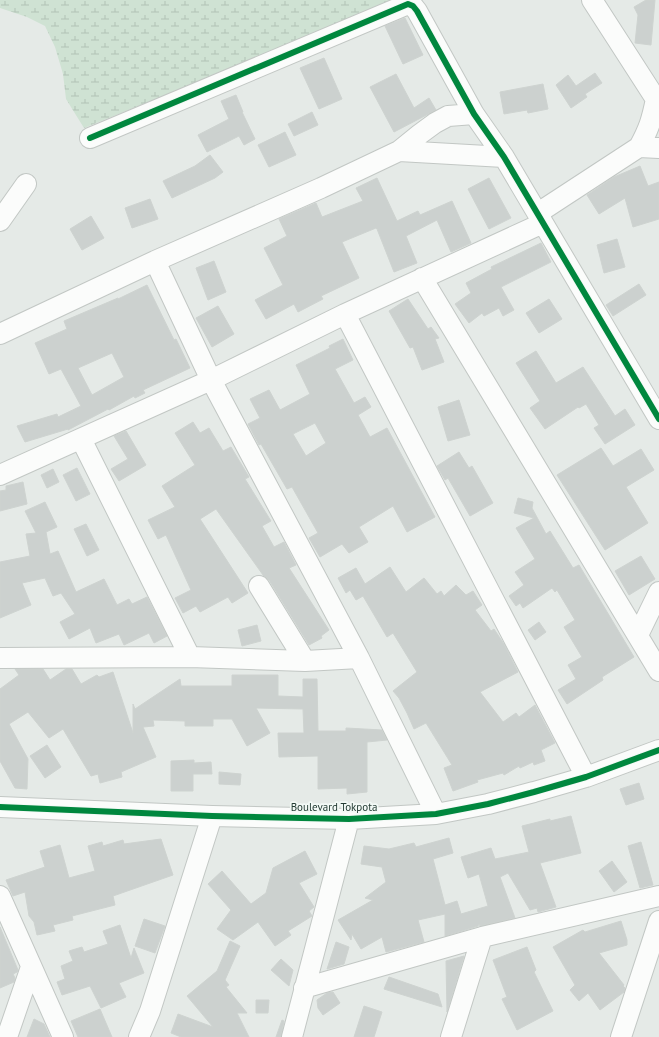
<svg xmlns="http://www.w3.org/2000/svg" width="659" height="1037" font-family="'PT Sans',sans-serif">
  <defs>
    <pattern id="wetland-marsh" width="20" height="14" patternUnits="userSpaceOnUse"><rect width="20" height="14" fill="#cfe2d3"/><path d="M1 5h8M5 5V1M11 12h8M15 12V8" fill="none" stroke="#b2c3b6"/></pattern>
  </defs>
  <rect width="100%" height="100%" fill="#e5eae7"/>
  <!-- wetland -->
  <path fill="url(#wetland-marsh)" d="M0,0H401L84,128L66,99L63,74L55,47L45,26L27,17L0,8Z"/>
  <!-- building -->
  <path fill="#ccd1cf" stroke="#ced3d0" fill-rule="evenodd" d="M646,0H655L651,45L635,43L638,15L634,7Z
    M405,18L423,55L403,64L385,26Z
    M324,58L342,99L319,109L300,68Z
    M595,73L602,83L585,94L587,97L571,108L556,85L568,75L576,86Z
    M396,74L414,108L429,98L436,110L394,132L370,87Z
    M543,84L548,109L528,113L527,110L504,114L500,92Z
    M236,95L243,112H242L255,139L244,145L239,136L207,152L198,135L229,119L221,101Z
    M312,112L318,125L294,136L288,124Z
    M285,132L296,155L269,167L258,145Z
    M210,155L223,172L215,178L172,198L163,181L195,166Z
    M640,166L648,186L659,182V219L633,227L625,198L599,214L587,195L614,177Z
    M377,178L397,221L418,211L420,215L452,201L471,243L451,252L437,220L406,236L417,263L394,272L377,229L376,228L342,242L359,278L321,296L323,299L298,312L294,304L266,319L255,300L283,285L264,248L287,236L279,219L316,203L322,217L363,201L356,188Z
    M489,178L511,218L489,229L468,189Z
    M150,199L158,219L132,228L125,208Z
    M91,216L104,238L82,250L70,229Z
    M617,239L625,267L604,273L597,245Z
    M541,243L551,262L501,287L514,310L503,316L499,308L484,316L482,313L469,323L455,304L471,293L466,283L492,269L491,267Z
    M214,261L226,292L208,300L196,268Z
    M639,284L646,295L613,316L606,305Z
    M147,285L174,340L176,339L190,368L143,390L145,393L135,398L134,396L109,410L108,409L68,430V429L25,442L17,426L57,414L58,417L81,406L61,369L49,374L35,343L67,329L64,321L118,298V299ZM112,353L124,377L92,395L78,368Z
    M408,299L428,329L431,327L439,338L435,339L444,362L422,370L413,347L410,348L389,311Z
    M549,299L562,319L539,333L526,313Z
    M218,306L234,334L212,347L196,318Z
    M343,339L353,360L335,369L354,403L365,397L371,407L358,415L370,437L387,428L435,517L407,532L393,506L359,527L368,542L349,553L342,544L320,557L309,538L318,533L292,487L287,489L261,444L259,445L248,424L260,418L250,399L269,390L280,410L310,394L296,365L330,348L329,346ZM315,423L326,443L306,456L293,434Z
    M536,351L556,383L583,367L615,416L625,409L635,425L605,444L594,428L599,425L586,404L579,408L578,407L545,429L530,408L540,401L516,363Z
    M459,400L470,435L448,441L438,407Z
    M193,422L200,433L209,428L223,451L231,447L249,477L245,479L271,521L262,526L274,547L284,542L296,565L289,568L329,630L321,636L322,638L309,645L269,580L263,575L216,509L200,519L248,593L232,603L228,597L200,612L196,606L183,613L175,598L191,590L166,535L158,539L148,520L175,507L162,486L195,465L175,433Z
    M126,431L146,465L119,481L111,469L128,459L114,436Z
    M601,448L613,466L641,449L654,470L626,487L648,523L605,550L557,475Z
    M459,452L469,468L472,466L493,503L470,516L448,478L445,480L437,466Z
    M77,468L90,494L76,501L63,475Z
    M53,469L59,482L47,488L41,475Z
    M23,482L27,504L0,511V491L6,490V486Z
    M518,498L533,502L532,508L546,534L550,531L573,568L579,565L634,657L602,677L603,680L567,704L558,690L576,679L568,665L582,657L564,627L575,620L557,590L555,592L552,588L523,608L520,603L516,606L509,596L524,585L515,572L535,559L516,528L534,518L514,513Z
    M45,502L57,527L46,532L50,554L58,551L76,592L104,579L117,605L129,599L132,604L147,597L167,636L154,643L149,633L124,645L119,634L96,643L90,628L69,639L60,622L75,614L61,593L53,596L45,578L22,583L31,605L0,618V562L30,556L26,534L36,533L25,511Z
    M86,524L99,550L87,556L74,529Z
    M641,556L655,579L629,595L615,571Z
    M390,567L406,592L424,578L437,594L441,591L444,596L456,585L466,595L473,591L482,605L475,610L491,631L494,629L504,644L518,672L480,692L503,722L516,713L519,717L535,705L555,743L541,750L545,761L534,765L533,762L520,768L519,766L504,775L503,773L477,780L478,782L453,791L444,768L452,765L426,723L414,729L407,713L399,698L393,691L417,672L393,633L387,637L363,596L356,600L350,590L346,593L338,578L356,568L365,584Z
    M539,622L546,632L535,640L528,630Z
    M257,625L261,641L242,646L238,630Z
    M15,669H43L50,680L66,669H72L81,684L97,675L99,677L113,672L133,733V704L135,709L180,679L181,686H232V675H278V696L303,697V679H317L318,731H346V728L382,730L387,740L367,742V792L347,794V788L318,789V756L279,757L278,733H304L303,709L256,708L270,733L247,746L232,719H213V726H185V721L153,720L154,726L143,727L156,757L121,772L122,777L100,783L98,774L91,776L63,729L49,738L28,712L9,724L28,759L27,789L15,788L0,761V689L19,675Z
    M47,745L61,767L45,778L30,756Z
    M194,760V763L211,762L212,774H193V791H171V761Z
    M219,772L241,774L240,785L219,784Z
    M639,783L644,799L626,805L620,789Z
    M571,816L581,853L540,863L556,907L538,912L537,908L530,910L508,873L500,877L515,918L480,926L479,924L478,926L445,936V914L418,920L424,942L386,952L382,937L361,949L352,934L351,940L338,920L373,900L365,898L386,882L382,867L361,864L364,846L389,849L414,843L416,847L449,838L453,853L433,859L445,905L457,901L461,914L488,906L479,874L468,878L461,857L491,848L495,859L529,852L522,826L550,819V821Z
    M161,839L173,875L113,896L115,905L72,916L73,920L53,925L55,931L37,935L34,922L29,916L25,892L13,896L6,880L45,867L40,851L60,845L69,878L95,871L88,846L102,842L103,846L123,840L124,844Z
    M641,842L653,885L640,888L628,846Z
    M305,851L317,874L299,883L314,907L309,911L312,916L288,931L291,935L275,946L258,922L233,940L217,929L231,910L208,884L222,871L251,904L266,893L273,868Z
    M612,861L627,882L614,892L599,871Z
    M144,919L165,926L155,953L135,946Z
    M621,921L627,940V945L599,953L624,985L623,986L625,988L624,992L600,1010L588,993L579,1001L570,990L575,985L553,947L583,930L585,932Z
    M120,925L131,958L134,948L144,973L119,983L126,997L101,1008L90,986L62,995L57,982L65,979L61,966L73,961L69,951L82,947L84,952L108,944L103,931Z
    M0,927L18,970L17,972L13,974L15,978L14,982L0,988Z
    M230,941L240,946L225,980L229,985L226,987L247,1013H237L249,1037H181L171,1033L178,1014L213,1027L187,996L217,971Z
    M336,942L349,947L344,964L327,969Z
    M527,947L536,970L534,972L553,1011L517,1030L502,999L507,997L493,960Z
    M464,956L447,1012L446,961Z
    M281,959L293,970L289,986L271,970Z
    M389,977L438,994L442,1007L384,989Z
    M333,992L340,1003L323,1015L318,1008L317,1000L327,993Z
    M256,1000H269L268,1013H256Z
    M364,1006L382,1012L374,1037H354Z
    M100,1009L112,1037H78L71,1021Z
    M34,1019L44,1024L50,1037H27Z
    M282,1020L284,1021L281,1037H276Z"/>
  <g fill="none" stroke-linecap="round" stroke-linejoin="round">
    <!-- minor casing -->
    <g stroke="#c2c7c4" stroke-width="22">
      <path id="minor" d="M592,0L659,104
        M90,138L408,4L413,6L417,11L474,114L504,157L659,419
        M639,147L659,148
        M399,151L504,157
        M538,213L639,147C649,129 652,119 656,99
        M0,221L26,184
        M155,261L211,380L359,658L436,814
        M422,278L659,671
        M345,314L586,777
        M0,334L155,261L321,188L399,151L420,134L435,123L448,116L474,114
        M81,439L190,657
        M0,475L211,380L345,314L543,223
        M259,586L305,661
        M638,635L659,592
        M0,658L190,657L305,661L359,658
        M0,807L212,816L349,819L436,814L488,804L534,792L586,777L659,750
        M0,896L63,1037
        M304,988L482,937L659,896
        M7,1037L31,967
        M139,1037L150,1011L212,816
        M292,1037L349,819
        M451,1037L482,937
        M621,1037L659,921"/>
    </g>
    <!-- minor -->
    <use href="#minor" stroke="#fbfcfb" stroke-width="20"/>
    <!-- cycleway casing -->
    <g stroke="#f3f9f6" stroke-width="8">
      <path id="cycleway" d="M90,138L408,4L413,6L417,11L474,114L504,157L659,419
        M0,807L212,816L349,819L436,814L488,804L534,792L586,777L659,750"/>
    </g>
    <!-- cycleway -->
    <use href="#cycleway" stroke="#00873e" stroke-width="6"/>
  </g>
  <g text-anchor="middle" stroke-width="3.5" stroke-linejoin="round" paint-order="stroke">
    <!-- street labels -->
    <g font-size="11" fill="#243c34" stroke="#f3f9f6">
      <text x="334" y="811">Boulevard Tokpota</text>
    </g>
  </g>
</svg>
